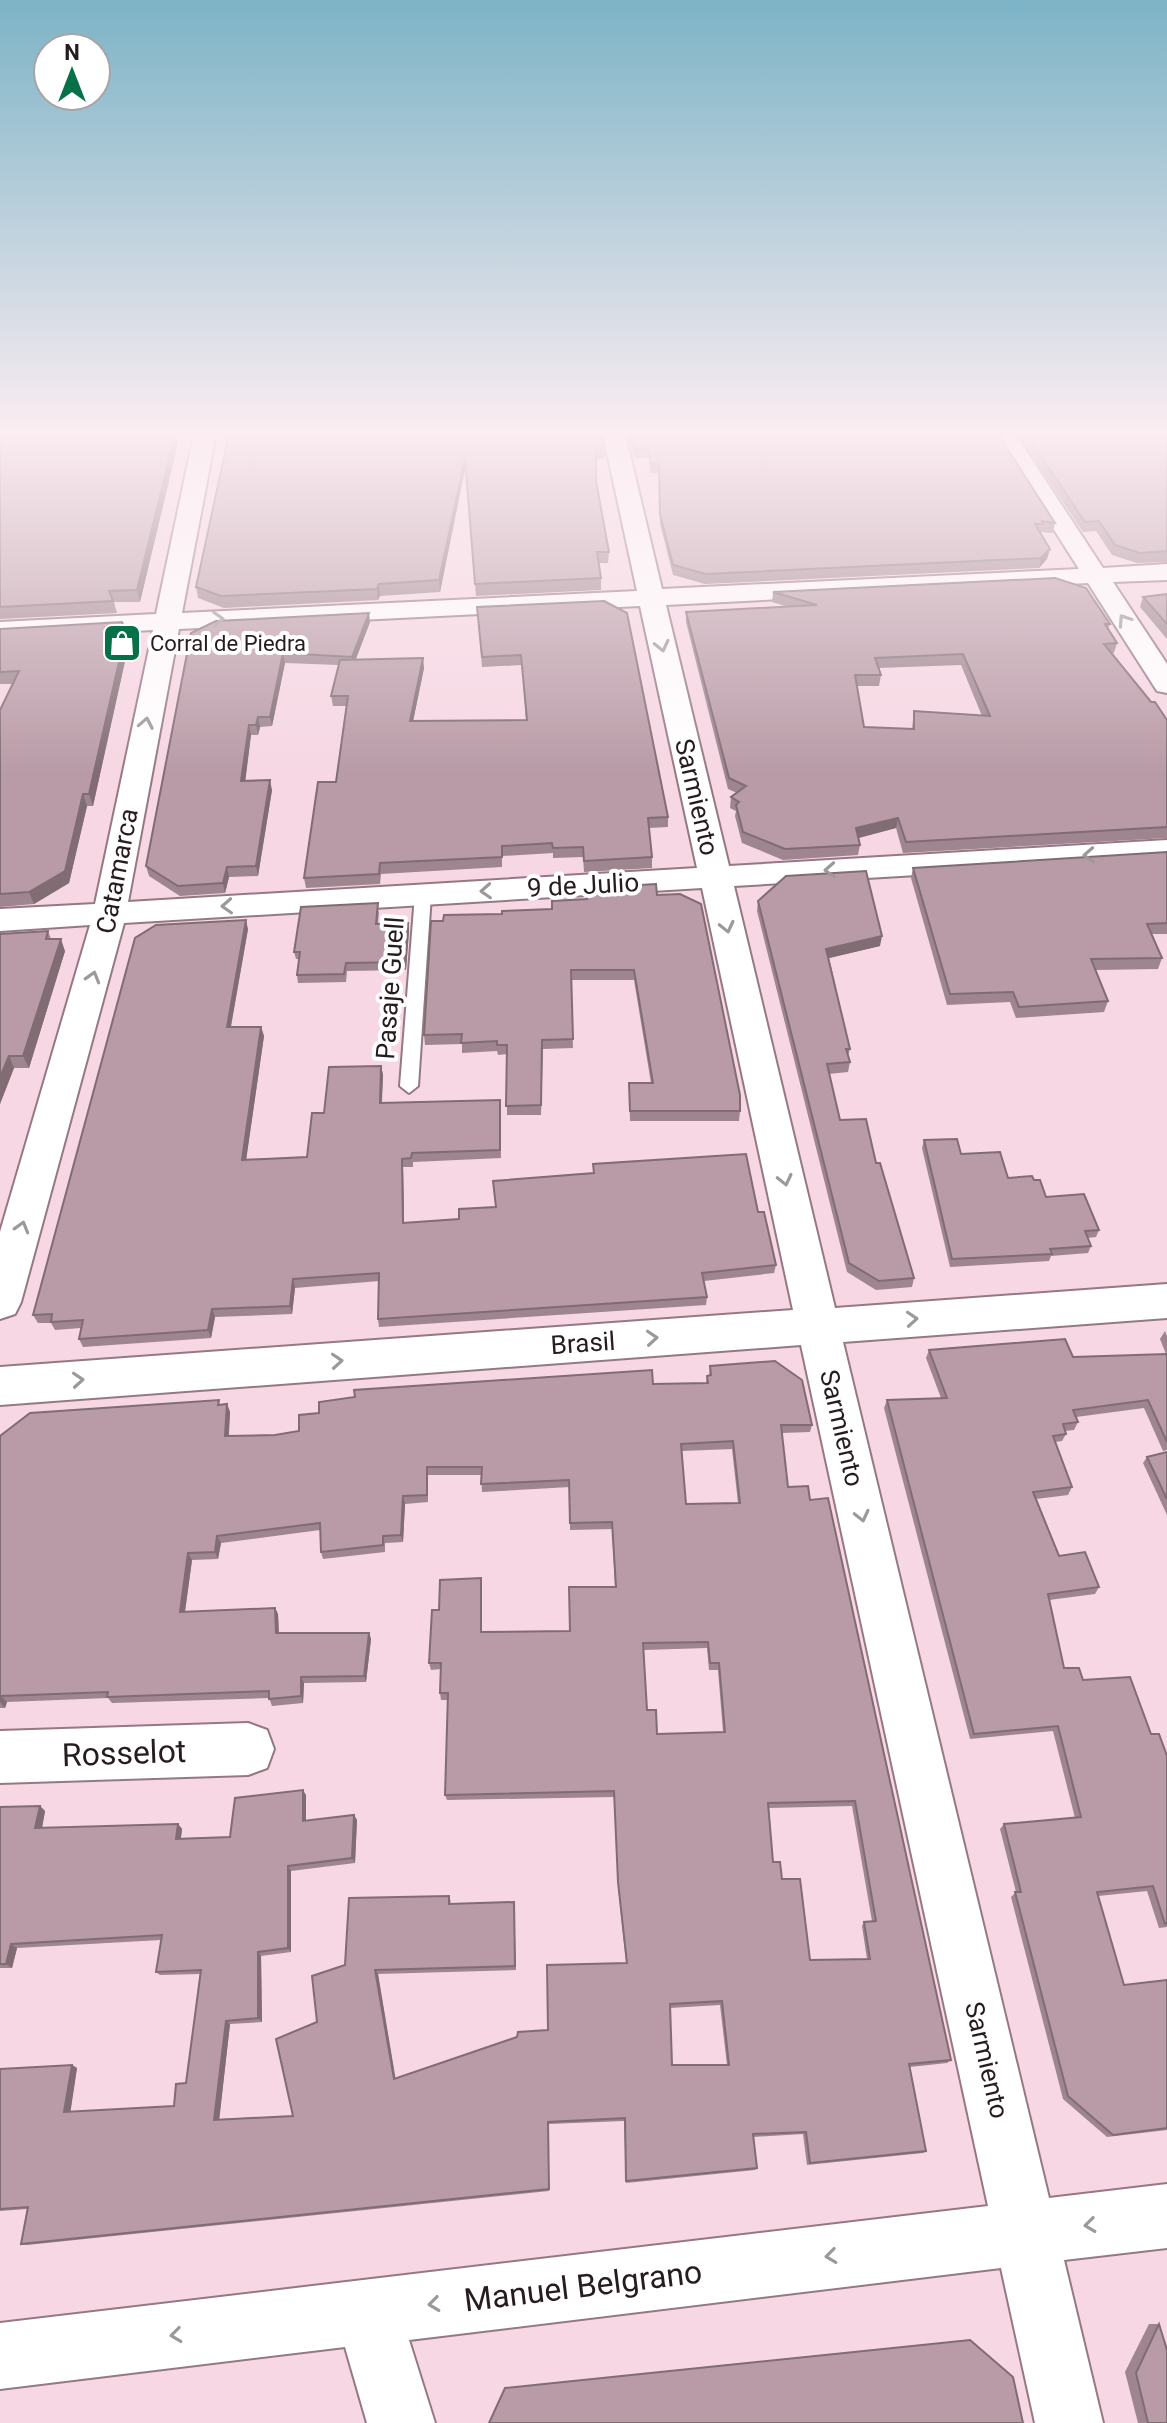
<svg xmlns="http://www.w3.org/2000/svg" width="1167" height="2423" font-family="Roboto,sans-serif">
  <rect width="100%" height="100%" fill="#f6d7e3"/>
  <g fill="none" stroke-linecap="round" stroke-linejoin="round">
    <!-- lane casing -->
    <g stroke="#947983" stroke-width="4">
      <path id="lane" d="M423,890L431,895L418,1086L409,1093L400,1086L415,895Z"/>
    </g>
    <!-- street casing -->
    <g stroke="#947983" stroke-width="4">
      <path id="street" d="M194,434H216L182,613L637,591L603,434H625L662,589L1079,569L993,434H1015L1103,568L1167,564V580L1113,582L1167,664V693L1157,691L1088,583L666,605L729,866L1167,840V860L734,886L835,1308L1167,1284V1318L843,1342L1049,2198L1167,2184V2248L1064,2260L1103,2423H1035L1001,2268L409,2340L435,2423H367L345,2347L0,2389V2323L988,2206L801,1345L0,1405V1367L793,1310L702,888L124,923L21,1302L15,1314L0,1319V1232L90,925L0,931V909L95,904L153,630L0,638V622L156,614ZM640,606L697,868L128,902L179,629Z
        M248,1723L267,1730L274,1749L267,1768L248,1775L0,1783V1731Z"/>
    </g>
    <!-- lane -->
    <use href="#lane" fill="#fff" fill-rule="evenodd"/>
    <!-- street -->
    <use href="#street" fill="#fff" fill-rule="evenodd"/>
  </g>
  <!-- wall -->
  <path fill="#9e858f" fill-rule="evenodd" d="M0,434L178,443L140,602H114L117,613L0,619Z
    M229,434L589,443L605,448V459H596V481L609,552L608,563H599L601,578V590L476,596L465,469L440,592L380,596L378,600L224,608L198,598L196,587Z
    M628,434H998L1055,523L1053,533L1041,532L1040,534L1047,559L1039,568L705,584L673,575L660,524L658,473H650L649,458H634Z
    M1017,434H1167V562L1137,563L1112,555L1096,531L1083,532Z
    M773,592L1110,624L1108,629L1117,643L1114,653H1112L1167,720V838L903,853L896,828L859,838L860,845L858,855L783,860L742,843L735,816L736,811L730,808L731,797L737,793L728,789L686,622V612L785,606L772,602ZM961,665L982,716L914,711L912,729L864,727L857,686H879L881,675L878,668Z
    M1167,594V639L1140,607L1143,597Z
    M477,607L668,817V827L649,828L652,857V868L584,872L583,857L553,858V853L502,856V867L381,874L380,884L306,888L304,878L336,782L346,706H333L331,696L339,665L285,663L272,726L260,727L258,735H251L245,781L272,790L258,876L229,877L225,893L180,896L149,876L146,866L191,633L370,622L356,659L424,668L413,721L526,720L522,665L482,667Z
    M0,629L126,631L129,643L93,806H87L69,883L34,904L0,907V710L13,684H0Z
    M1167,852V934H1152L1162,958L1158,969L1095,970L1108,1001L1104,1012L1016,1018L1010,1002L947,1005L911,878L913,868Z
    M586,888L657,895L740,1111L739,1121H630L629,1083H651L634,980H571L573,1048L543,1049L541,1115H507V1054L498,1055L497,1051L462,1053V1044L425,1045L424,1035L443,921L552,909L586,899Z
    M758,901L880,946L829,958L850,1049L848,1056L850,1062L848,1072L829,1074L840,1120L876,1163L914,1278L912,1287L876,1290L847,1272L757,911Z
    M379,911L378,924L408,923L409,931L406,970L347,971L346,982L298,983L297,975L299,959H296L294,952Z
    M248,929L231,1027H261L264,1036L246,1159L307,1157L324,1113L381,1066L383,1075L382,1103L500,1100L501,1158L413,1162V1167H403L404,1223L459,1219L593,1173V1164L758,1212L776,1265L774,1273L704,1281L707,1297L706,1305L379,1327L378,1319L379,1281L295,1288L292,1314L215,1317L211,1338L83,1347L79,1339L81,1328L55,1330L51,1323H38L33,1315Z
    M48,931L51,939L65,951L29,1068H14L0,1104V934Z
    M924,1140L961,1154L1008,1178L1034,1180L1046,1197L1099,1230L1096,1237L1087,1238L1091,1246L1088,1253L1051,1256L1049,1261L950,1267L922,1148Z
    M1165,1331L1167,1336V1450L1163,1451L1144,1408L1076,1417L1078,1422L1074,1430L1065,1431L1066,1434L1062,1441L1055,1442L1072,1487L1068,1495L1036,1499L1059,1556L1099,1587L1095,1594L1049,1600L1064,1668L1083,1680L1151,1734L1167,1756V1927L1159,1928L1147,1891L1098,1896L1124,1985L1167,1980V2130L1107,2137L1063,2099L1011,1897L1016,1892L1000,1829L1004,1824L1075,1818L1053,1731L970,1739L884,1408L887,1400L941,1398L926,1358L929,1350L1073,1357L1166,1354L1160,1339Z
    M710,1366L812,1425L810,1432L782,1433L788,1487L810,1500L951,2060L947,2063L910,2067L926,2151L923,2153L807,2165L803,2134L753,2137L757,2168L755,2170L626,2183L624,2121L549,2124V2191L27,2245L21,2244L27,2209L0,2211V2069L72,2065L77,2068L70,2112L174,2106L186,2083L200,1974L160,1975L156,1972L161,1940L17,1948L12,1968H0V1807L40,1806L45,1811L42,1828L178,1824L182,1829L181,1838L230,1837L306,1795V1821L354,1815L357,1820L355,1863L291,1871V1952L261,1956L262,2022L230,2024L219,2119L293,2116L317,2022L345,1965L451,1900L450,1904L514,1902L516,1970L378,1974L395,2078L548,2030L626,1963L618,1887L614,1797L447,1800L445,1795L448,1700H441L440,1693L441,1669L431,1670L429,1663L439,1610L481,1578L482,1632L570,1631L615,1587L612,1529L570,1530V1487L482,1492L481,1475H428V1502L405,1504L403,1542L385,1543V1552L323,1559L321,1552L320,1530L221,1543L218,1559L192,1560L185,1612L275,1608L278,1614L279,1633H369L371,1639L366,1682L304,1683L303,1703L272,1706L269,1698L112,1703L108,1698L7,1702L5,1708H0V1436L227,1404L230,1412L229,1435H275L653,1384L706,1383L707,1376H709ZM732,1449L738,1503L686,1504L681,1451ZM707,1648L709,1670H718L723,1732L657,1734L647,1710L644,1650ZM852,1806L872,1921L864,1922L862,1926L867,1959L810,1960L782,1879L773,1862L769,1808ZM720,2005L727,2065H672L670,2008Z
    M1167,1452V1515L1143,1463L1147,1457Z
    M1149,2324H1159L1166,2348H1167V2423H1138L1125,2372Z"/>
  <!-- shaded-wall -->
  <path fill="#816c74" d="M175,434L178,443L140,602L137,590Z
    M465,458V469L440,592L439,580Z
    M1050,549L1047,559L1039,568L1041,558Z
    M379,584L380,596L378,600L377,589Z
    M369,613L370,622L353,666L352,657Z
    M126,631L129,643L93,806L89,794Z
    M283,653L285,663L272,726L270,717Z
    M423,658L424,668L411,731L410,721Z
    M258,717L260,727L258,735L256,725Z
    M249,725L251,735L244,791L241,781Z
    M270,780L272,790L258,876L256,866Z
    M83,794L87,806L69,883L34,904L29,892Z
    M898,818L896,828L854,839L856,828Z
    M227,867L229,877L225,893L223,883Z
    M246,920L248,929L229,1036L227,1027Z
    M408,923L409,931L406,970L405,962Z
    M882,936L880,946L825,959L826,949Z
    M61,939L65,951L29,1068L23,1056Z
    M261,1027L264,1036L245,1168L242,1160Z
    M9,1056L14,1068L0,1104V1077Z
    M381,1066L383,1075L381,1111L380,1103Z
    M402,1159L403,1167L404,1231L403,1223Z
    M293,1279L295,1288L292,1314L290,1306Z
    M212,1309L215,1317L211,1338L208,1330Z
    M227,1404L230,1412L228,1443L225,1436Z
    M403,1496L405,1504L403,1542L401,1535Z
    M217,1536L221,1543L218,1559L215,1552Z
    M188,1553L192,1560L184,1618L180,1612Z
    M275,1608L278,1614L279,1640L276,1633Z
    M369,1633L371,1639L366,1682L364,1676Z
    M301,1677L304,1683L303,1703L301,1696Z
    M1,1696L7,1702L5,1708L0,1702Z
    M303,1790L306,1795V1826L303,1821Z
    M40,1806L45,1811L41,1833L35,1828Z
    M354,1815L357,1820L355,1863L352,1858Z
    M178,1824L182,1829L180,1844L176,1839Z
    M288,1866L291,1871V1952L288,1948Z
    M11,1944L17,1948L12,1968L6,1964Z
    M258,1952L261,1956L262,2022L258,2018Z
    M375,1970L378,1974L396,2081L394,2079Z
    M226,2021L230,2024L219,2122L214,2120Z
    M72,2065L77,2068L70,2115L64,2112Z"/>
  <!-- building -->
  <path fill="#b89ba6" stroke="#816c74" stroke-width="2" fill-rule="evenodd" d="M0,434H175L137,590L109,591L113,601L0,607Z
    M229,434H588L589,443L603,436L605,448H596V481L609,552H597L601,578L475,584L465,458L439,580L379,584L377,589L221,596L196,587Z
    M631,434H998L1055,523L1042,521L1043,524H1035L1050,549L1041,558L706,574L673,565L660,514L659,464H650L649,448L634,449Z
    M1026,434H1167V551L1140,553L1115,545L1099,521L1085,522Z
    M1055,578L1086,588L1110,624H1105L1117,643L1104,644L1151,702H1155L1167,720V827L906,842L898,818L856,828L860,845L785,849L743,832L736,805L739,802L731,797L746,786L729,778L686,612L817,605L773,592ZM963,654L990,716L914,711V729L864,727L855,675H881L875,658Z
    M1167,594V624L1143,597Z
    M604,601L627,613L668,817L648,818L652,857L584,861L583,847L553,848L552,843L502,846V857L380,863L379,874L304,878L318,782H336L348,696H331L340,660L423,658L410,721L527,720L521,655L482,657L477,607Z
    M369,613L352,657L283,653L270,717H258L256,725H249L241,781L270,780L256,866L227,867L223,883L178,886L146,866L191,633L216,621Z
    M122,622L126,631L89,794H83L65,871L29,892L0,894V710L19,671L0,672V629Z
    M1167,852V923L1147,924L1162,958L1091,959L1108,1001L1019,1007L1013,992L950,994L913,868Z
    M866,871L882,936L826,949L850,1049H846L850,1062L827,1064L840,1120L866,1119L876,1163H880L914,1278L879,1281L849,1263L758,901L786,876Z
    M656,884L657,895L680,894L701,904L740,1095V1111H630L629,1083H653L634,970H571L573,1039L542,1040L541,1105L506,1106L507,1045H497V1041L461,1043L462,1034L424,1035L431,921H443L444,915L502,914V911L552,909V901L587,899L586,888Z
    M378,903L376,924L408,923L405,962L346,963L344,974L297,975L300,952H294L301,907Z
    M246,920L227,1027H261L242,1160L307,1157L312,1113H324L329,1067L381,1066L380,1103L500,1100V1150L412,1153L411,1158L402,1159L403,1223L459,1219V1209L496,1207L493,1181L594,1173L593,1164L746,1154L758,1212H764L776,1265L702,1273L707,1297L378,1319L379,1273L293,1279L290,1306L212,1309L208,1330L79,1339L83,1320L51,1322L52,1314L33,1315L135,938L156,925Z
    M48,931L46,939H61L23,1056H9L0,1077V934Z
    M957,1139L961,1154L1000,1152L1008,1178L1032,1176L1034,1180H1040L1046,1197L1084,1194L1099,1230L1085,1231L1091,1246L1050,1249L1052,1254L952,1259L924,1140Z
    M1065,1339L1073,1357L1167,1354V1442L1148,1400L1073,1410L1078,1422L1063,1424L1066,1434L1053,1436L1072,1487L1033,1492L1059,1556L1085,1552L1099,1587L1048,1594L1064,1668H1079L1083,1680L1130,1677L1151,1734H1159L1167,1756V1923L1165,1924L1153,1886L1097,1892L1124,1985L1167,1980V2128L1113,2135L1068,2096L1015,1892H1021L1004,1824L1081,1817L1058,1726L974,1734L887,1400L947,1398L929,1350Z
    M775,1361L802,1380L812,1425H781L788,1487L808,1486L810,1500L828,1498L951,2060L909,2064L926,2151L810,2163L806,2132L753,2134L757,2168L626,2181L625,2118L548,2122L549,2189L21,2244L28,2207L0,2209V2069L72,2065L64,2112L174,2106L176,2084L186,2083L201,1970L156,1972L162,1935L11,1944L6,1964H0V1807L40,1806L35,1828L178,1824L176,1839L230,1837L235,1798L303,1790V1821L354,1815L352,1858L288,1866V1948L258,1952V2018L226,2021L214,2120L293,2116L276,2039L317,2022L312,1976L345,1965L349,1898L449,1896V1904L514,1902L515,1966L375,1970L394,2079L517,2037L518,2032L548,2030L547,1965L627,1963L618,1882L614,1791L445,1795L448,1693H440L441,1663H429L432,1610H439L440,1580L481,1578V1632L570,1631L569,1587H616L612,1522L570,1523L569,1480L481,1484L482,1467H427V1495L403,1496L401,1535L383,1536V1545L321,1552L320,1523L217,1536L215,1552L188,1553L180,1612L275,1608L276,1633H369L364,1676L301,1677V1696L269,1699V1691L107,1697L108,1692L1,1696L0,1700V1436L30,1413L219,1400L218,1405L227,1404L225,1436L275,1435L299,1431V1415L319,1413V1402L355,1397L354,1390L652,1370L653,1384L708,1383L707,1376L711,1375L710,1366ZM733,1441L740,1503L686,1504L681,1444ZM708,1642L710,1663H719L725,1732L657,1734L656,1710H647L643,1643ZM855,1801L876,1921L864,1922L870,1959L810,1960L800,1879H782L780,1862H773L768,1803ZM722,2001L729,2065H672L670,2004Z
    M1167,1452V1499L1147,1457Z
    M1159,2324L1167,2350V2423H1148L1136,2373Z
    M970,2340L1013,2377L1023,2423H489L505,2388Z"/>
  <!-- one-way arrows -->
  <defs><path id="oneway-chevron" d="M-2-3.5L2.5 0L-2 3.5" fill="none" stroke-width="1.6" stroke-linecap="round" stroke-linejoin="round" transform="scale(2)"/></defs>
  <g stroke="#9d989b">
    <use href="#oneway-chevron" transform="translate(218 619) rotate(-3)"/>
    <use href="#oneway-chevron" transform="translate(1124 620) rotate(-124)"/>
    <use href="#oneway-chevron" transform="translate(662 646) rotate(77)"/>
    <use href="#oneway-chevron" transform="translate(146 723) rotate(-79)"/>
    <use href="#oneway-chevron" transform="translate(1089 855) rotate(177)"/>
    <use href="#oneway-chevron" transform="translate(830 870) rotate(177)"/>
    <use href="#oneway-chevron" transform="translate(486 891) rotate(177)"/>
    <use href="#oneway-chevron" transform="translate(227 906) rotate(177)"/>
    <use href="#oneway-chevron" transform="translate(727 927) rotate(77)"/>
    <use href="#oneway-chevron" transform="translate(93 977) rotate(-74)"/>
    <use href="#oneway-chevron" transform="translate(785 1180) rotate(77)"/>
    <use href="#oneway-chevron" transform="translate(22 1227) rotate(-74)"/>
    <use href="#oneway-chevron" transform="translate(912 1319) rotate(-4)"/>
    <use href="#oneway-chevron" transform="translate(652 1338) rotate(-4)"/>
    <use href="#oneway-chevron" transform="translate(337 1361) rotate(-4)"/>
    <use href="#oneway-chevron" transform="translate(78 1380) rotate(-4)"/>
    <use href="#oneway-chevron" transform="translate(862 1516) rotate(77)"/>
    <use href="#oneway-chevron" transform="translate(1090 2225) rotate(173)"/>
    <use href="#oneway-chevron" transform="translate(831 2256) rotate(173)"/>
    <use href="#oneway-chevron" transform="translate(434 2304) rotate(173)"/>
    <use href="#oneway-chevron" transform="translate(176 2335) rotate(173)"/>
  </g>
  <!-- sky -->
  <linearGradient id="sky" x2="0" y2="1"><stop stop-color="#7cb3c6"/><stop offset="0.56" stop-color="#fbedf2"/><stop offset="1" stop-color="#fbedf2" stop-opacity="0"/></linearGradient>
  <rect width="1167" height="773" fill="url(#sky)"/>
  <!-- icons -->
  <defs>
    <g id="shop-square" transform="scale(2)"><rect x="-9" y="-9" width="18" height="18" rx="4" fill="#067048" stroke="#fff"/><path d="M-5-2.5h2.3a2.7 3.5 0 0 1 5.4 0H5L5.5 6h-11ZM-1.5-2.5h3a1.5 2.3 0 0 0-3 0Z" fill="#fff"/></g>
  </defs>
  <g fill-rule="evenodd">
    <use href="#shop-square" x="122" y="643"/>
  </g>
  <g text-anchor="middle" stroke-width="8" stroke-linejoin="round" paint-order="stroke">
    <!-- far-poi labels -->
    <g font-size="22" fill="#261b20" stroke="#fff" text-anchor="start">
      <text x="150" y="651">Corral de Piedra</text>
    </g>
    <!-- street labels -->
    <g font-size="26" fill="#261b20" stroke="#fff">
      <text transform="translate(697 797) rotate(77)" y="9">Sarmiento</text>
      <text transform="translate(117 871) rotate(-79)" y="9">Catamarca</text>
      <text transform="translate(583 885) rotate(-3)" y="9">9 de Julio</text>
      <text transform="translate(390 988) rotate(-86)" y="9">Pasaje Guell</text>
      <text transform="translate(583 1343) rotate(-4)" y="9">Brasil</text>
      <text transform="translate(842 1428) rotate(77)" y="9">Sarmiento</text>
      <text transform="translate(987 2060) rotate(77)" y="9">Sarmiento</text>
    </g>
    <!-- near-street labels -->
    <g font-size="32" fill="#261b20" stroke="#fff">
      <text transform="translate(124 1753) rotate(-2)" y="11">Rosselot</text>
      <text transform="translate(583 2286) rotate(-7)" y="11">Manuel Belgrano</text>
    </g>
  </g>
  <!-- north arrow -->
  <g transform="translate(72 72)"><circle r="38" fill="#ffffff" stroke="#a8a4a6" stroke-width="2"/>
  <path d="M0-6L14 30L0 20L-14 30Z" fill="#067048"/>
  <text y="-12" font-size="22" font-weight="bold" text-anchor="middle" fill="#261b20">N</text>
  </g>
</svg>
